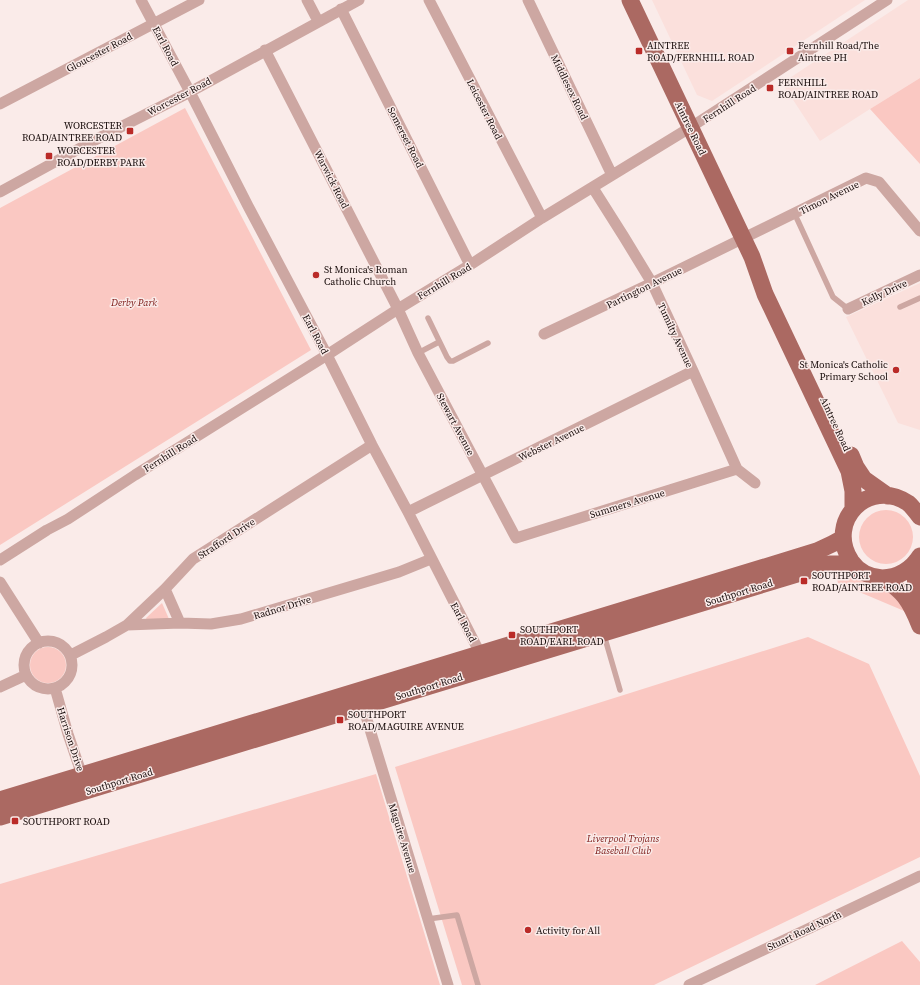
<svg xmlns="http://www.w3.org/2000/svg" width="920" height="985" font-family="'Source Serif 4',serif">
  <rect width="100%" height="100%" fill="#faebe9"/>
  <!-- built -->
  <path fill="#fbe0dc" d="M652,0H865L712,101L697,95Z
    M908,0H920V78L870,109L820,141L782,83Z
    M920,283V430L898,423L846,317Z"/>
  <!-- green -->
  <path fill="#fac8c2" d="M920,78V164L870,109Z
    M185,108L311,350L0,545V208Z
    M859 537a27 27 0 1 1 54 0a27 27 0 1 1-54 0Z
    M835,572H846L887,590L909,613L838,583Z
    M162,603L169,619L147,620L146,618Z
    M808,637L869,664L920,776V857L654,985H462L395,767Z
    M30 665a18 18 0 1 1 36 0a18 18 0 1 1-36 0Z
    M376,774L440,985H0V884Z
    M902,941L920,962V985H815Z"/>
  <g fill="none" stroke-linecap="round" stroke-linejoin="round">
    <!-- lane -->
    <path stroke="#cda7a2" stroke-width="5.5" d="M792,216L796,217L798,221L833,297L848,309
      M900,307L920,298
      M428,318L447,357L450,361H453L488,343
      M418,353L439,342
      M604,635L620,690
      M428,919L457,915L478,985"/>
    <!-- street -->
    <path stroke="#cda7a2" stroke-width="11" d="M141,0L190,92L248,206L327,355L372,445L408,512L483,659
      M307,0L318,21
      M429,0L542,218
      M528,0L612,175
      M341,9L470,265
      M265,50L398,309L418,353L516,538L737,469
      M0,104L199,0
      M593,188L624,237L652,283L693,371L737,469L755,483
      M0,192L95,140L190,92L359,0
      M848,309L920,275
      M544,334L652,283L866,178L879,182L920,231
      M408,512L693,371
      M0,560L47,530L68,519L135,475L327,355L398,309L470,265L542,218L691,127L887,0
      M0,582L39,643
      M165,589L180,623
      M127,625L180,623L211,624L241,619L399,572L431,559
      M24 665a24 24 0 1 1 48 0a24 24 0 1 1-48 0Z
      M71,655L106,637L127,625L165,589L193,559L372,445
      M0,687L26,675
      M55,688L68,734L84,781
      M361,700L448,985
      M689,985L920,876"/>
    <!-- primary -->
    <path stroke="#ab6962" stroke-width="17" d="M630,0L752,257L765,294L849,471L853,491V509
      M851,455L856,467L864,479L888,496
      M920,517C916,512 913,507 908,503C869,477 825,521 851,561C858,571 870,577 882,578C898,578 912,569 920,556
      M917,560C915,576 914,585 920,600
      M884,578C891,584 899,589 905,597C912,606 916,616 920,626
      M0,800L817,551L832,544L843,538
      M0,817L830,564H839L858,569"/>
  </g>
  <!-- markers -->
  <g fill="#ba2b28" stroke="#faebe9" stroke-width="1.5">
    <rect x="635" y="47" width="8" height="8" rx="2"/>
    <rect x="786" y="47" width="8" height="8" rx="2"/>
    <rect x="766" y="84" width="8" height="8" rx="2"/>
    <rect x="126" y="127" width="8" height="8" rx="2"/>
    <rect x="45" y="152" width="8" height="8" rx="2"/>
    <circle cx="316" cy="275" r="4"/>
    <circle cx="896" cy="370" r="4"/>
    <rect x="800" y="577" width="8" height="8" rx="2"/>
    <rect x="508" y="631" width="8" height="8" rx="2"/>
    <rect x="336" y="716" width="8" height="8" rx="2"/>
    <rect x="11" y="817" width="8" height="8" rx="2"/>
    <circle cx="528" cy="930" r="4"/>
  </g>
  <g text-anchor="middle" stroke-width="3" stroke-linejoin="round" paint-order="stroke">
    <!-- poi labels -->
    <g font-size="10" fill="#170b0a" stroke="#faebe9" text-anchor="start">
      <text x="647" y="49">AINTREE<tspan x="647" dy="12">ROAD/FERNHILL ROAD</tspan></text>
      <text x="798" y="49">Fernhill Road/The<tspan x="798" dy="12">Aintree PH</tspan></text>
      <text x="778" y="86">FERNHILL<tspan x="778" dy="12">ROAD/AINTREE ROAD</tspan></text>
      <text x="122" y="129" text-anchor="end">WORCESTER<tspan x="122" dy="12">ROAD/AINTREE ROAD</tspan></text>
      <text x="57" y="154">WORCESTER<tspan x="57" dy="12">ROAD/DERBY PARK</tspan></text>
      <text x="324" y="273">St Monica's Roman<tspan x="324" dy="12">Catholic Church</tspan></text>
      <text x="888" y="368" text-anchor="end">St Monica's Catholic<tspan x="888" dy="12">Primary School</tspan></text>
      <text x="812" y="579">SOUTHPORT<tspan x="812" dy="12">ROAD/AINTREE ROAD</tspan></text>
      <text x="520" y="633">SOUTHPORT<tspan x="520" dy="12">ROAD/EARL ROAD</tspan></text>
      <text x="348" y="718">SOUTHPORT<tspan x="348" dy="12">ROAD/MAGUIRE AVENUE</tspan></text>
      <text x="23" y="825">SOUTHPORT ROAD</text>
      <text x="536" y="934">Activity for All</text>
    </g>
    <!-- street labels -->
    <g font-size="10" fill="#170b0a" stroke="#faebe9">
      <text transform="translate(166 46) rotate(62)" y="4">Earl Road</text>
      <text transform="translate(99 52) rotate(-28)" y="4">Gloucester Road</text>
      <text transform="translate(570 87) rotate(64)" y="4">Middlesex Road</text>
      <text transform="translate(179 96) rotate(-28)" y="4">Worcester Road</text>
      <text transform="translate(729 103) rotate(-33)" y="4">Fernhill Road</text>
      <text transform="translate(485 109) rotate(63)" y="4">Leicester Road</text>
      <text transform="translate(691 128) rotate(64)" y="4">Aintree Road</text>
      <text transform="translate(406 137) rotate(63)" y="4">Somerset Road</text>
      <text transform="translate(332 179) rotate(63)" y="4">Warwick Road</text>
      <text transform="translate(829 197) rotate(-26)" y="4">Timon Avenue</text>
      <text transform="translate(444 281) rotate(-31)" y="4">Fernhill Road</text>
      <text transform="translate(644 287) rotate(-26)" y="4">Partington Avenue</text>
      <text transform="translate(884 292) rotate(-25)" y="4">Kelly Drive</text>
      <text transform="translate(316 334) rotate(62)" y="4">Earl Road</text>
      <text transform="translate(676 335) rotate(65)" y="4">Tumilty Avenue</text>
      <text transform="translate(456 424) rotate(62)" y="4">Stewart Avenue</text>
      <text transform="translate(836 424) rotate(65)" y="4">Aintree Road</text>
      <text transform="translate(551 442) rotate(-26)" y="4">Webster Avenue</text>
      <text transform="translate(170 453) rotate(-32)" y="4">Fernhill Road</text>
      <text transform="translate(627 503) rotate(-17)" y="4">Summers Avenue</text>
      <text transform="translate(226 538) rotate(-33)" y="4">Strafford Drive</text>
      <text transform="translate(739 592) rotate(-17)" y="4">Southport Road</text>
      <text transform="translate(282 607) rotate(-17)" y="4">Radnor Drive</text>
      <text transform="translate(464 622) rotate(62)" y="4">Earl Road</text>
      <text transform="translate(429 686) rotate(-17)" y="4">Southport Road</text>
      <text transform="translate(71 739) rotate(72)" y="4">Harrison Drive</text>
      <text transform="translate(119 781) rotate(-17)" y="4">Southport Road</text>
      <text transform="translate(403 838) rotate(73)" y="4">Maguire Avenue</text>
      <text transform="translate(804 930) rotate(-25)" y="4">Stuart Road North</text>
    </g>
    <!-- park labels -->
    <g font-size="10" font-style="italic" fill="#80201d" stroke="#faebe9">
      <text x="134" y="306">Derby Park</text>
      <text x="623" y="842">Liverpool Trojans<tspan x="623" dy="12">Baseball Club</tspan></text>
    </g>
  </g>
</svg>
